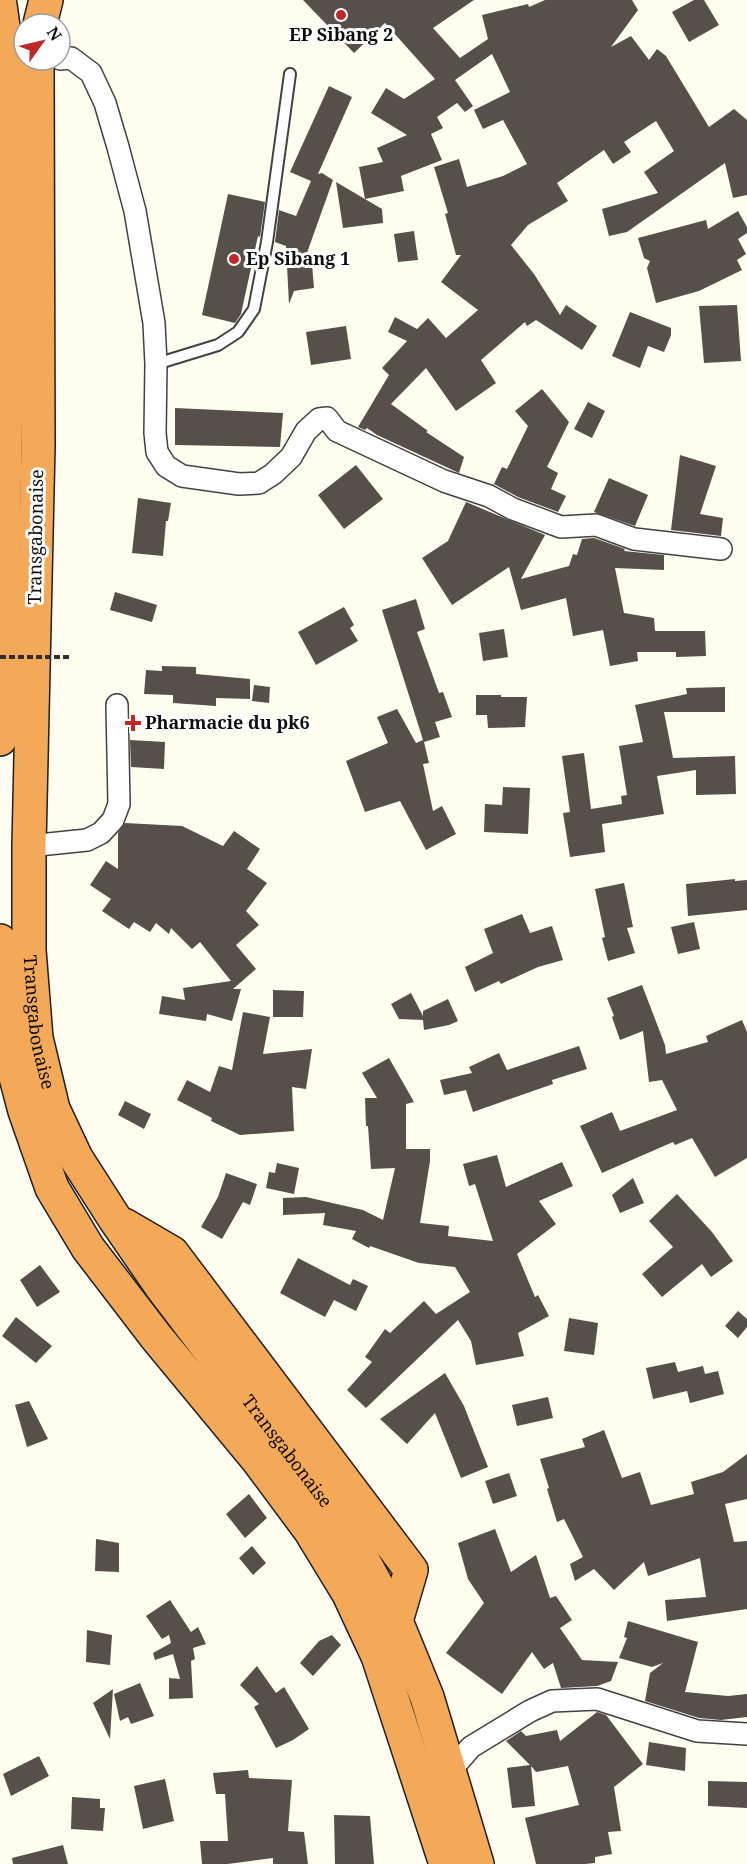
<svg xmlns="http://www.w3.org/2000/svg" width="747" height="1864" font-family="'Noto Serif',serif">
  <rect width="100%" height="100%" fill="#fffdef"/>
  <!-- building -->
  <path fill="#57504a" d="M303,0H474L433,28L460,58L488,39L482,15L528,4L529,7L545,0H632L638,10L611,47L631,36L649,60L657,49L666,56L709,127L734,109L747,120V195L733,198L725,163L627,232L609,236L602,209L658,193L644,172L674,151L656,121L624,142L631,152L613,164L604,150L557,183L568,201L528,225L511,245L534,274L560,315L566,305L597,326L582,350L536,320L527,326L525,322L481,360L496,383L456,411L426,368L391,404L428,431L426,432L464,457L459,473L377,435L367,428L365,430L358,427L389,375L382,368L407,341L388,332L395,317L417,329L428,318L446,338L478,310L441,282L461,255H456L445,214L448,213L434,167L459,159L467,187L503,176L527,164L503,120L483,129L474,110L510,92L492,54L455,80L473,106L465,112L457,103L437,117L443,128L431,134L442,160L401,176L404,191L365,199L359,167L383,162L377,148L407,135L371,113L386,88L404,99L435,79L385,23L354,53Z
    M694,0H704L719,25L689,42L672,12Z
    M329,86L352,97L318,174L322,173L333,180L303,264H312L314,288L294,291L289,304L286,246L275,242L279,210L296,216L311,181L290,172Z
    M336,182L382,209L383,223L343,228Z
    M228,194L265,202L260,237L258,236L241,314L235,323L202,315Z
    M738,211L747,227V233L738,239L746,254L737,260L742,270L699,291L656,303L647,268L650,261L644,258L638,238L706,220L708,229Z
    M414,231L418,260L398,262L394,234Z
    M737,305L741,361L704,363L699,306Z
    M630,312L671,328V335L664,352L648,346L640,368L612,356Z
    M346,326L351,359L311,365L306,332Z
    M542,389L569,422L547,467L558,473L551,489L566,496L558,512L518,497L494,484L502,467L507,469L528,426L515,411Z
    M588,402L605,411L592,438L574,429Z
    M175,408L283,413L280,447L175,445Z
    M680,455L716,466L700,514L723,518L721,536L671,530Z
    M356,465L383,499L344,529L318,495Z
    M609,478L648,495L635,526L594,512Z
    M138,498L171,503L168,521H166L163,556L132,553Z
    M466,502L545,535L521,579L569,566L573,554L577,555L582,539L594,538L625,549L624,551L664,555V570L615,568L624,613L654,618L655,631H705L706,656L676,657V652H637L638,661L610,666L603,630L573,636L566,598L521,610L509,567L452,605L422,558L448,541Z
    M115,592L157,605L152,622L110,610Z
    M416,599L425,629L417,632L439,693L443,692L452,717L435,722L440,737L424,742L429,763L423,764L433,811L442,806L456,834L426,850L400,801L365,812L346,761L388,743L377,717L397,709L416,743L423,740L382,610Z
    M344,607L354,625L350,628L358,641L316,665L298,632Z
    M504,629L508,657L483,661L479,633Z
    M162,666L196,667V674L250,679V699L216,698V706L173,703V695L144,694L146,670L162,671Z
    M254,685L270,687L269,703L252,701Z
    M725,687V712H664L673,758L735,756L736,794L696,795V770L657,776L664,814L602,824L605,852L570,857L563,813L570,812L562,756L584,753L591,809L622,804L621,796L627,795L619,746L643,742L635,705L687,694L686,688Z
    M476,695H501V697H527L525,727L488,728L487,715H476Z
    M130,740L165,742L164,769L131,767Z
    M503,787L530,788L528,834L484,832L485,804L502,805Z
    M125,823L182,826L223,846L234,831L260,849L247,869L267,883L246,911L259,925L236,945L256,969L233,989H241L232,1021L207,1014L206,1021L159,1014L162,996L185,1000L183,988L231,981L200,942L192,949L171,928L169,934L156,923L150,932L134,922L129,929L102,911L111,899L90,885L106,861L118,869V833Z
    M735,879V881L747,880V910L688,916L686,884Z
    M624,883L633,927L627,928L635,953L608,961L602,938L605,937L595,889Z
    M522,914L530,933L552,926L563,960L538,967L501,984L499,981L475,992L465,967L493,953L484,929Z
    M694,922L700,949L678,954L671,927Z
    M642,985L665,1045L666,1054L708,1042L706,1036L742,1020L747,1032V1158L715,1177L692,1138L675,1145L673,1142L602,1173L580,1126L612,1112L620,1131L677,1110L662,1080L649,1082L643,1031L620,1040L612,1017L614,1016L607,998Z
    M273,990L304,991L303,1017H273Z
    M411,993L423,1016V1011L448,999L458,1021L449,1025L424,1030L423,1020L399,1019L391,1004Z
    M243,1012L270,1017L263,1054L312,1049L306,1089L292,1087L294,1131L240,1135L211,1121L212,1118L177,1100L187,1080L210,1092L219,1066L232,1070Z
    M579,1046L587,1069L552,1080L553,1084L473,1112L466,1090L444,1095L440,1080L472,1073L469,1067L499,1053L507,1070Z
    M389,1058L414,1102L406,1104V1149H430V1161L420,1223L449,1226L448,1236L493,1241L475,1184L469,1186L463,1164L497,1155L506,1187L562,1162L573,1186L539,1201L556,1224L517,1254L535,1297L538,1295L549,1316L518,1333L524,1356L476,1365L471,1341L458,1320L366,1408L347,1390L372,1362L365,1357L385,1329L390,1333L424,1301L436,1314L470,1292L455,1267L419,1263L370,1246L369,1248L352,1239L356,1231L323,1225L325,1213L283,1215V1198L306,1197L363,1210L383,1220L395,1168L371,1169L368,1126H366L365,1098H377L362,1073Z
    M125,1101L151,1114L144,1129L118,1115Z
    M277,1163L299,1168L294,1194L266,1188L269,1172L275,1173Z
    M226,1173L257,1184L250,1205L243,1202L222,1239L201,1227L218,1197Z
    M633,1178L644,1203L620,1213L612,1195Z
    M677,1194L712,1232L733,1261L711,1277L702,1264L662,1297L642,1274L673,1247L649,1221Z
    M298,1258L350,1285L353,1279L368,1286L356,1311L334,1300L325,1317L280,1293Z
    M40,1265L60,1292L37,1307L20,1280Z
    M738,1311L747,1319V1327L738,1338L725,1326Z
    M16,1317L52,1346L36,1363L2,1336Z
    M569,1318L598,1323L594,1355L564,1351Z
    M675,1362L678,1372L703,1366L705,1374L718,1371L724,1394L690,1403L687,1391L653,1399L646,1368Z
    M445,1373L464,1406L488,1467L461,1478L435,1413L407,1444L380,1419Z
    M548,1397L553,1418L517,1426L512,1405Z
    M29,1401L48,1439L27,1447L15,1405Z
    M604,1430L622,1478L640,1472L651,1505L694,1494L691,1482L723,1472L747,1454V1499L725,1504L734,1542L747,1541V1609L667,1621L665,1600L706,1597L700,1558L648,1576L644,1562L614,1590L594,1569L575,1581L570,1564L583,1557L564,1519L557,1522L547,1489L549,1488L540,1459L585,1447L582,1439Z
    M509,1473L517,1496L493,1504L485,1481Z
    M249,1494L267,1518L245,1538L226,1514Z
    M495,1529L511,1572L536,1555L550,1598L556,1596L572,1620L560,1628L582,1660L618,1662L611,1681L597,1686L561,1688L553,1663L544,1669L532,1652L502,1694L446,1653L484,1603L468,1579L458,1543Z
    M96,1539L119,1543V1572L95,1571Z
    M252,1546L266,1563L253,1575L239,1558Z
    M170,1600L191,1632L198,1627L206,1644L193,1648L195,1659L191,1661L193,1698L169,1699V1678L180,1679L173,1654L155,1660L153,1653L171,1643L169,1635L162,1639L146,1616Z
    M628,1621L698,1642L685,1692L728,1696L747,1694V1717L721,1720L699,1718L645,1701L650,1673L663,1663L652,1667L619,1658L627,1638L624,1637Z
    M87,1630L112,1635L110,1665L86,1662Z
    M332,1635L341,1645L313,1676L300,1663L319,1641Z
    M257,1666L276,1693L284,1687L309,1729L293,1740L276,1748L254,1707L259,1704L240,1685Z
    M140,1683L154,1716L131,1724L128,1717L120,1721L114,1694Z
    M113,1689L110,1739L93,1703Z
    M597,1712L606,1715L643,1764L614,1787L621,1831L608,1832L612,1854L595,1857V1863L585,1864H536L525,1818L579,1805L568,1766L536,1772L531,1766L535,1806L512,1808L507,1768L530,1765L506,1741L521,1731L526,1736L557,1730L560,1741Z
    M649,1742L686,1748L685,1771L646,1765Z
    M39,1756L49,1776L11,1796L3,1774Z
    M248,1770L249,1778L292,1780L288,1831L304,1832L308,1864H273V1858L228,1864H202L200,1841H228L225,1794H216L213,1773Z
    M165,1779L174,1821L143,1829L134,1786Z
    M708,1781L747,1782V1808L708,1806Z
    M72,1797L100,1799V1808H105L103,1831L71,1829Z
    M334,1815L370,1816L374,1864H335Z
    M63,1845L68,1864H13L12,1858Z"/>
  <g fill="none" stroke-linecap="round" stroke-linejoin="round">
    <!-- lane casing -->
    <g stroke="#414141" stroke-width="14">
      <path id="lane" d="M156,364L218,345L238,332L254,309L267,242L290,74"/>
    </g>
    <!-- street casing -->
    <g stroke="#414141" stroke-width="24">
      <path id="street" d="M60,59L71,58L91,73L105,103L118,147L135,211L154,323L156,364L155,433L157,452L166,466L182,476L239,484L259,483L273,474L291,457L306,431L319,419L327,418L337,431L444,481L489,496L513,509L561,527L596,525L634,539L721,549
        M29,846L87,840L101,833L113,820L119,804L117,705
        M450,1771L471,1747L530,1711L552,1701L597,1699L697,1731L747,1734"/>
    </g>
    <!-- highway casing -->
    <g stroke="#1f1f1f" stroke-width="36">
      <g id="highway">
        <path d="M0,5L6,48L7,331L0,739"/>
        <path d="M40,24L46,0"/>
        <path id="s1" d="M37,60L38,446L29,846V950L36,1038L53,1109L76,1158L115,1219L161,1286L326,1503L361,1557L396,1621L427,1697L477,1864"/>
        <path d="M0,941L3,999L13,1066L25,1111L52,1188L88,1248L157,1338L258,1460L310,1530L349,1594L378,1656L446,1864"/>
        <path d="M124,1225L172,1253L411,1570L396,1621"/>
      </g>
    </g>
    <!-- lane -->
    <use href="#lane" stroke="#fff" stroke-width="10"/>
    <!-- street -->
    <use href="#street" stroke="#fff" stroke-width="21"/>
    <!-- highway -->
    <use href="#highway" stroke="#f4a958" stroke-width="33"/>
    <!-- path-bridge -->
    <path stroke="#303030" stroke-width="4" stroke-dasharray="6 3" stroke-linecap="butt" d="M0,657H72"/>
  </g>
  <!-- markers -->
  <g fill="#be2826" stroke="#fff" stroke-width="2">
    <circle cx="341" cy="15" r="6"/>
    <circle cx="234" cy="259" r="6"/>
    <path d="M130 714h6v6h6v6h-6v6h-6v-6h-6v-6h6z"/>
  </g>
  <g text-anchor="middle" stroke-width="6" stroke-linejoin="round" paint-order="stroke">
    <!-- poi labels -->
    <g font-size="18" font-weight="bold" fill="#0e0e0e" stroke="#fff" text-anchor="start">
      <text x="341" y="41" text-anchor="middle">EP Sibang 2</text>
      <text x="246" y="265">Ep Sibang 1</text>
      <text x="145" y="729">Pharmacie du pk6</text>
    </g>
    <!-- street labels -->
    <g font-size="18" fill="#0e0e0e" stroke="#fff">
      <text transform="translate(36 537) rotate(-89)" y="6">Transgabonaise</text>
      <text dy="6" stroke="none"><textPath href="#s1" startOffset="963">Transgabonaise</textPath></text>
      <text dy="6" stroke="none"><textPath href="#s1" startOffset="1467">Transgabonaise</textPath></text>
    </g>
  </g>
  <!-- north arrow -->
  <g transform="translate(42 42) rotate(56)"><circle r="28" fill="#ffffff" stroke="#9f9f9f" stroke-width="1.5"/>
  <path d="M0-4.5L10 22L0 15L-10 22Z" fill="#be2826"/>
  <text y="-9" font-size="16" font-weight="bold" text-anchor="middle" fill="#0e0e0e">N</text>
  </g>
</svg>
